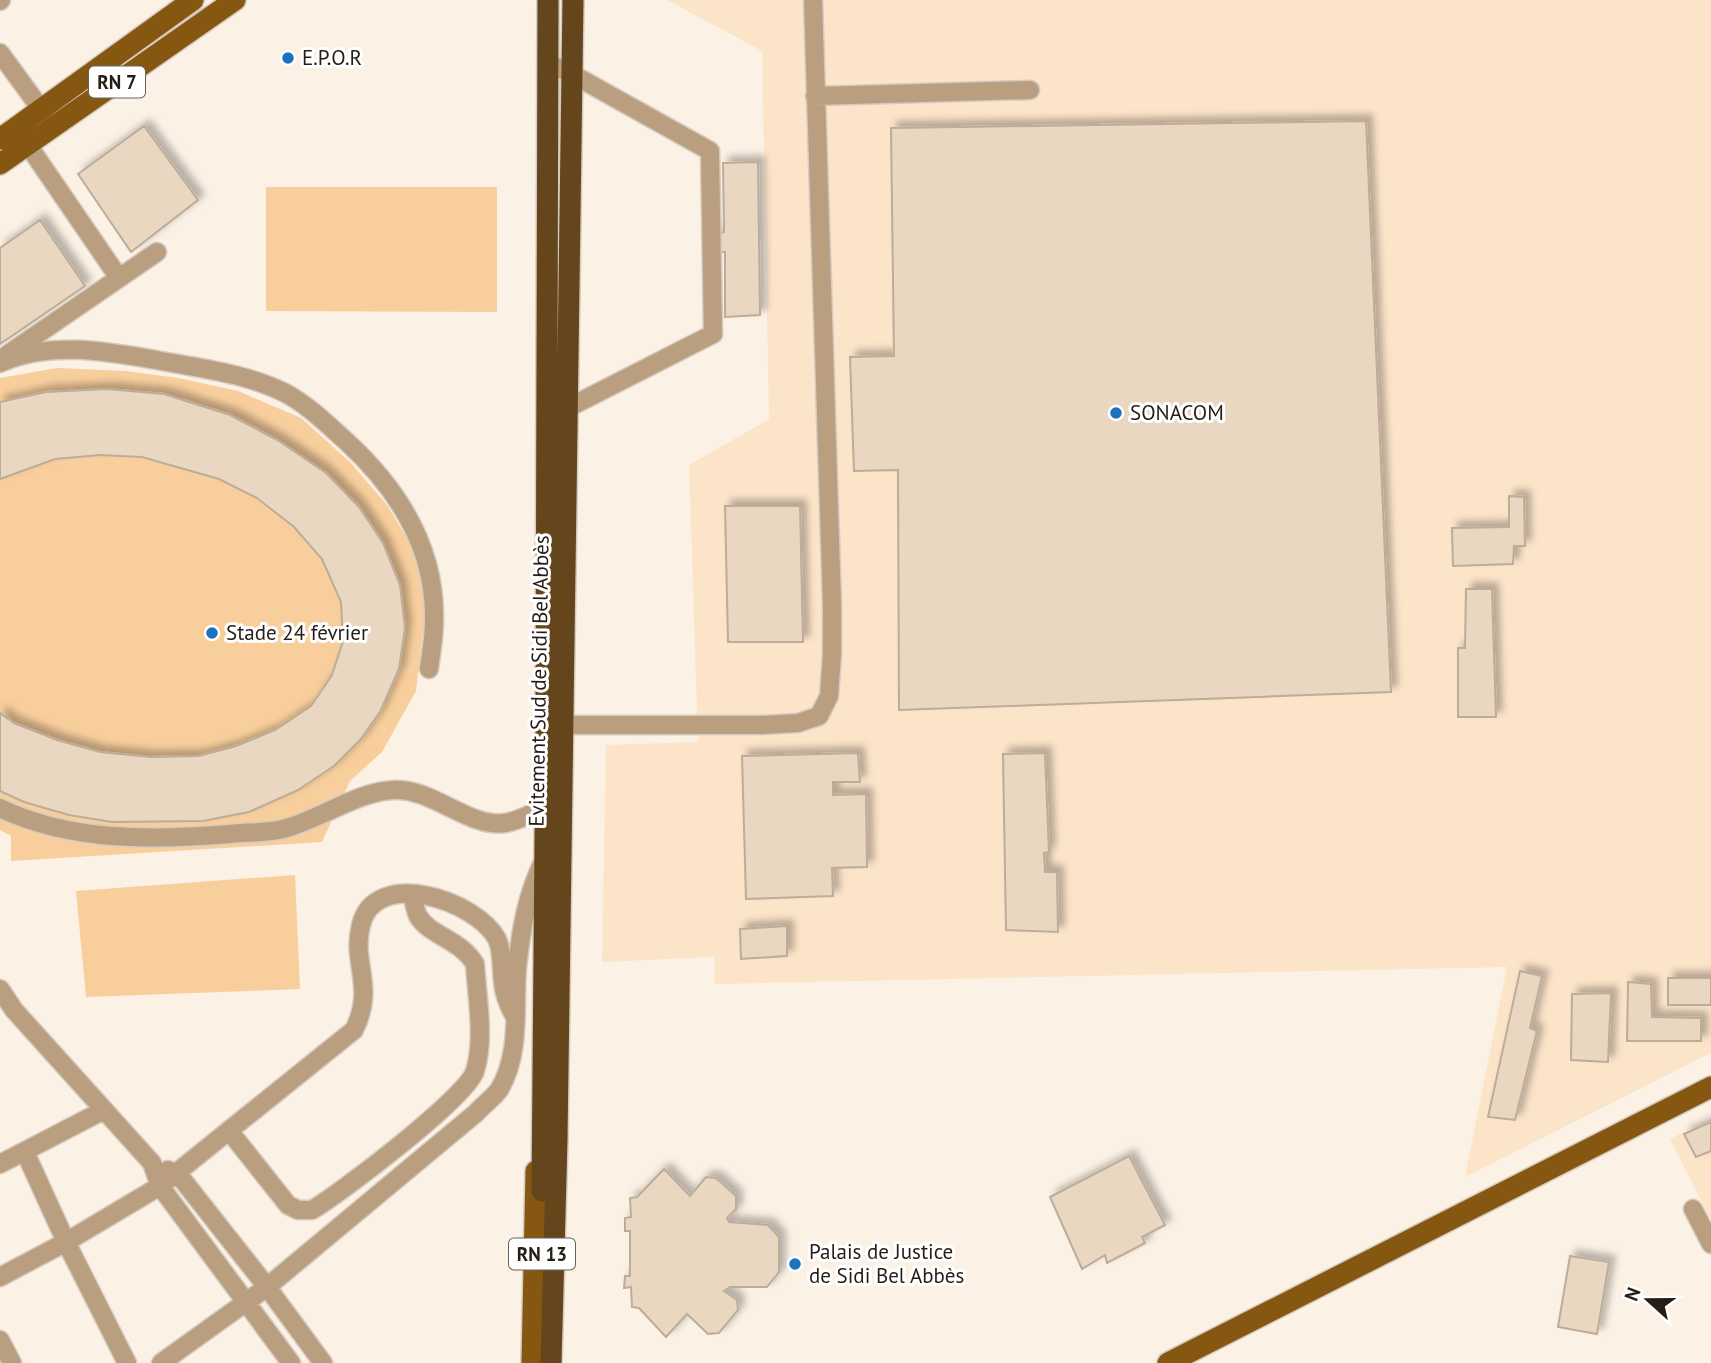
<svg xmlns="http://www.w3.org/2000/svg" width="1711" height="1363" font-family="'PT Sans',sans-serif">
  <defs>
    <filter id="shadow"><feDropShadow dx="6" dy="-6" stdDeviation="3.5" flood-color="#0004"/></filter>
  </defs>
  <rect width="100%" height="100%" fill="#fcf1e5"/>
  <!-- built -->
  <path fill="#fce4c9" d="M667,0H1711V1053L1465,1177L1507,967L715,984L714,957L602,962L606,745L698,742L689,465L769,419L762,51Z
    M1711,1119V1220L1670,1139Z"/>
  <!-- green -->
  <path fill="#f8ce9d" d="M266,187H497V312L266,311Z
    M57,368L126,371L178,378L238,391L301,418L350,462L387,505L411,545L422,586L425,614L416,691L382,752L350,781L322,842L11,861V836L0,830V378Z
    M295,875L300,989L86,997L76,891Z"/>
  <!-- building -->
  <path fill="#e9d7c2" stroke="#bdac98" stroke-width="2" filter="url(#shadow)" d="M1366,121L1391,692L899,710L898,470L854,471L850,357L894,356L891,128Z
    M144,126L198,200L131,252L78,174Z
    M758,162L760,315L725,317V252H713V233L724,232L723,163Z
    M40,220L85,286L0,344V248Z
    M107,389L164,394L230,415L279,441L326,473L359,507L383,543L400,585L405,628L399,669L380,712L360,740L334,766L298,790L249,812L203,821L112,822L69,815L24,802L0,791V713L14,723L57,740L100,752L151,757L199,756L236,746L275,730L311,706L332,675L343,641L341,602L322,559L294,527L257,498L219,479L142,457L100,455L55,459L0,479V402L46,392Z
    M1509,496L1524,497L1525,546H1514L1513,564L1453,566L1452,528L1509,527Z
    M725,506H800L803,642H728Z
    M1466,589H1492L1496,717H1458V648H1465Z
    M858,753L860,782H833V795L866,794L867,867L832,868L833,896L746,899L742,756Z
    M1045,753L1049,852L1044,853L1045,872H1057L1058,932L1006,930L1003,754Z
    M787,926V956L741,959L740,929Z
    M1520,971L1542,976L1530,1028L1537,1031L1515,1120L1488,1117Z
    M1668,978H1711V1005H1668Z
    M1628,982L1651,984L1652,1017L1701,1018V1041H1627Z
    M1611,993L1608,1062L1571,1060L1572,994Z
    M1711,1122V1151L1696,1157L1684,1134Z
    M1129,1156L1165,1225L1142,1237L1145,1243L1107,1263L1105,1255L1082,1269L1050,1197Z
    M664,1169L690,1196L706,1177L716,1178L736,1196V1209L727,1218L729,1222L768,1225L779,1237V1272L767,1287H730L724,1291L737,1300L738,1310L719,1333L708,1334L687,1314L666,1337L639,1308L632,1307L631,1287L624,1288L625,1276H630V1231H625V1218L631,1217L630,1198L637,1197Z
    M1570,1256L1609,1262L1597,1334L1558,1327Z"/>
  <g fill="none" stroke-linecap="round" stroke-linejoin="round">
    <!-- minor casing -->
    <g stroke="#d5cbc0" stroke-width="21">
      <path id="minor" d="M0,1L1,0
        M0,53L49,120
        M548,63L572,74L710,151L713,334L556,414
        M815,96L1030,90
        M28,145L119,278
        M4,357L157,252
        M0,363C49,341 105,351 156,360C200,368 250,374 289,395C311,408 328,425 347,442C398,489 436,549 434,622C434,637 431,653 429,669
        M552,725H760L798,723L819,716L829,696L832,655V604L813,0
        M0,808C71,842 154,840 230,834C247,832 267,833 283,829C317,821 358,791 394,790C433,788 468,828 505,823C518,821 533,813 545,808
        M0,989L14,1010L152,1163L160,1186L291,1363
        M230,1132L288,1205L298,1210H312C341,1193 467,1097 475,1071C485,1038 477,998 475,964C460,939 430,936 418,916C415,910 414,901 412,894
        M25,1152L66,1242L127,1363
        M0,1164L104,1110
        M168,1170L178,1174L267,1287L323,1363
        M1693,1209L1711,1244
        M0,1277L66,1242L160,1186L354,1030C376,986 351,964 361,925C375,867 476,900 497,939C503,952 501,968 503,982C504,995 508,1005 515,1017
        M0,1340L12,1363
        M161,1363L267,1287L476,1113C483,1105 493,1098 499,1090C521,1054 514,1007 517,968C521,929 527,893 545,858"/>
    </g>
    <!-- major casing -->
    <g stroke="#d5cbc0" stroke-width="24">
      <path id="major" d="M0,139L193,0
        M0,164L235,0
        M532,1363L536,1171
        M1168,1363L1711,1087"/>
    </g>
    <!-- highway casing -->
    <g stroke="#d5cbc0" stroke-width="24">
      <path id="highway" d="M542,1191L546,725L548,0
        M551,1363L557,1140L573,0"/>
    </g>
    <!-- minor -->
    <use href="#minor" stroke="#b99f80" stroke-width="18"/>
    <!-- major -->
    <use href="#major" stroke="#865711" stroke-width="21"/>
    <!-- highway -->
    <use href="#highway" stroke="#64451c" stroke-width="21"/>
  </g>
  <!-- markers -->
  <g fill="#1a71be" stroke="#fff" stroke-width="2.5">
    <circle cx="288" cy="58" r="7"/>
    <circle cx="1116" cy="413" r="7"/>
    <circle cx="212" cy="633" r="7"/>
    <circle cx="795" cy="1264" r="7"/>
  </g>
  <g text-anchor="middle" stroke-width="6" stroke-linejoin="round" paint-order="stroke">
    <!-- shield labels -->
    <g fill="#fff" stroke="#66625c" stroke-width="2">
      <rect x="89" y="66.5" width="56" height="31" rx="5"/>
      <rect x="509" y="1238.5" width="66" height="31" rx="5"/>
    </g>
    <g font-size="19" font-weight="bold" fill="#251e16">
      <text x="117" y="89">RN 7</text>
      <text x="542" y="1261">RN 13</text>
    </g>
    <!-- poi labels -->
    <g font-size="21" fill="#251e16" stroke="#fff" text-anchor="start">
      <text x="302" y="65">E.P.O.R</text>
      <text x="1130" y="420">SONACOM</text>
      <text x="226" y="640">Stade 24 février</text>
      <text x="809" y="1259">Palais de Justice<tspan x="809" dy="24">de Sidi Bel Abbès</tspan></text>
    </g>
    <!-- street labels -->
    <g font-size="21" fill="#251e16" stroke="#fff">
      <text transform="translate(539 681) rotate(-89)" y="7">Evitement Sud de Sidi Bel Abbès</text>
    </g>
  </g>
  <!-- north arrow -->
  <g transform="translate(1648 1300) rotate(291)" stroke="#ffffff" stroke-width="5" paint-order="stroke">
  <path d="M0-5L12 26L0 18L-12 26Z" fill="#251e16"/>
  <text y="-10" font-size="19" font-weight="bold" text-anchor="middle" fill="#251e16">N</text>
  </g>
</svg>
